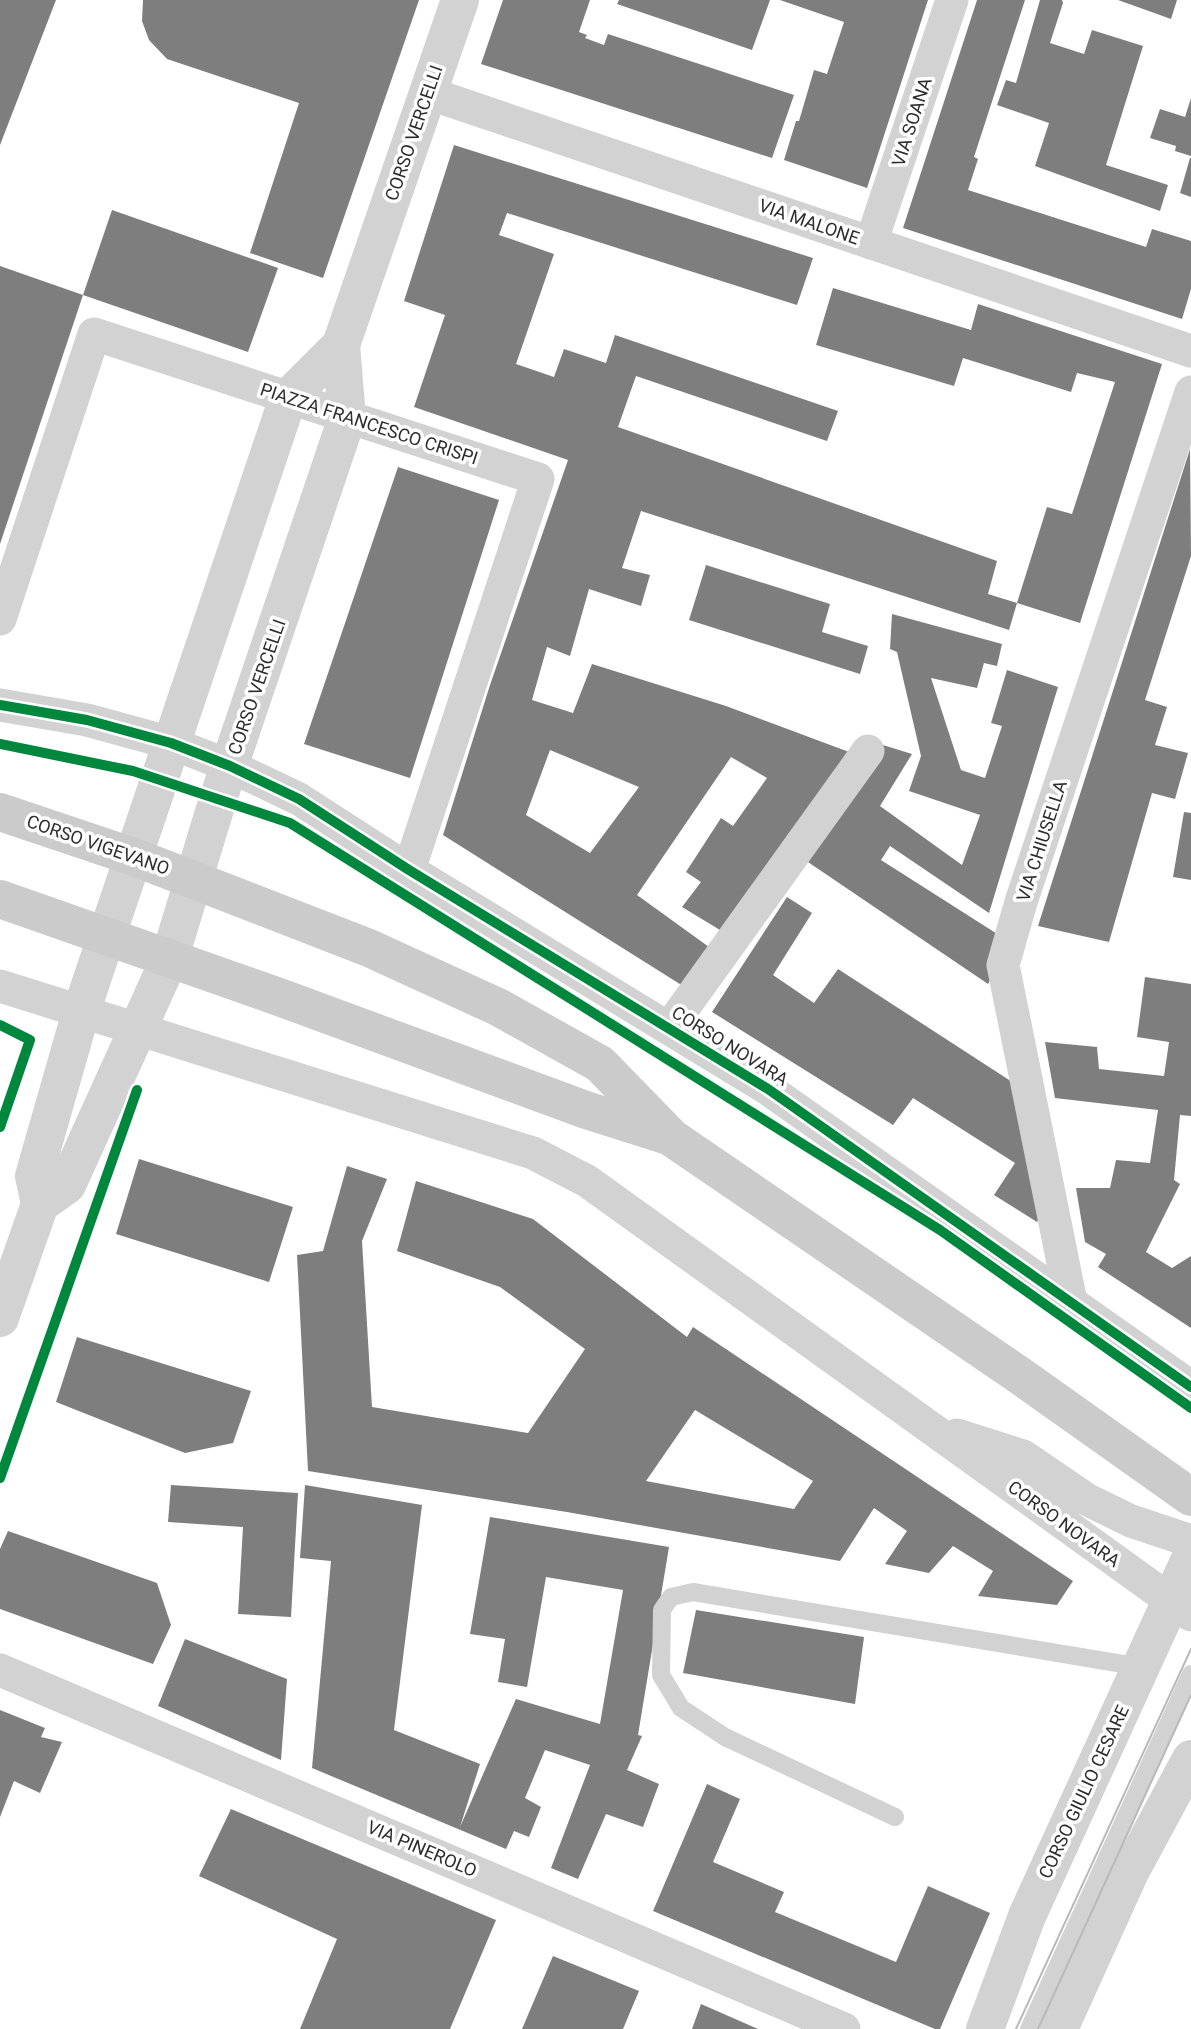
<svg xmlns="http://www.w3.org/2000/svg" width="1191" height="2029" font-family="Roboto,sans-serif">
  <rect width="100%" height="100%" fill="#fff"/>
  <!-- building -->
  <path fill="#7e7e7e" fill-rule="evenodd" d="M0,0H56L0,145Z
    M143,0H419L323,278L250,253L299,103L167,59L149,40L142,21Z
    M503,0H590L579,32L587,35L585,38L604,45L608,34L794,95L772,158L481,64Z
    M619,0H770L752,50L617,4Z
    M780,0H928L867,188L784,160L796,121H799L814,70L827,74L844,22Z
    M977,0H1025L974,157L978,159L968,190L1146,247L1152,229L1191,241V289L1182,319L903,228Z
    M1040,0H1062L1063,3L1050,43L1084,54L1092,30L1143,46L1106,165L1168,185L1160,211L1035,166L1049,123L997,105L1006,80L1016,83Z
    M1118,0H1177L1171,19Z
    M1191,98V156L1175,151L1176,146L1150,138L1160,109L1185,117Z
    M454,145L813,258L797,305L507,213L499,235L554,254L516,364L554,377L564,349L606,363L615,335L838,411L827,441L636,376L618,427L997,561L988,594L1017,603L1009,630L641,511L622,568L650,575L641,606L589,589L570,656L547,647L532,700L573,713L592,664L726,706L849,752L720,930L682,907L701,882L686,872L721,818L733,826L767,778L731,757L637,895L709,947L683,986L443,835L490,685L568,460L414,407L445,315L404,301ZM550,750L639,787L590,853L526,815Z
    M1190,158H1191V197L1180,193Z
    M112,210L278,268L248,352L83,295L0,544V266L83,295Z
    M833,288L971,330L978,304L1162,364L1080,623L1017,603L1047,507L1072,514L1115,382L1077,373L1071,392L963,358L954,386L816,345Z
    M1190,449L1191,556L1145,700L1167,707L1155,745L1188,753L1175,799L1152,793L1109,942L1038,926Z
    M398,467L499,500L410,778L304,744Z
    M706,565L830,604L822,632L868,646L860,674L689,620Z
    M892,614L1002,644L997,666L984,663L977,688L931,678L961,770L985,778L1002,726L991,723L1007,670L1058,687L989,913L890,846L881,860L1002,937L1003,956L988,984L805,860L883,745L912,754L880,806L962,865L980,815L909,791L921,756L897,652L890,649Z
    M1184,812L1191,813V880L1173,877Z
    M787,897L812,913L773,975L814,1003L838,969L1023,1089L1047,1205L1037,1222L994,1195L1015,1163L913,1098L893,1125L712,1012Z
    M1145,977L1191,984V1116L1180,1115L1174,1180L1180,1184L1146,1252L1172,1268L1191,1256V1328L1098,1267L1106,1254L1085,1242L1076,1188H1110L1116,1160L1150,1163L1158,1110L1055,1098L1045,1042L1097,1047L1099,1069L1164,1076L1169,1042L1137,1037Z
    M139,1159L293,1207L269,1282L116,1234Z
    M347,1166L387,1179L362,1241L372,1407L528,1433L585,1349L500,1287L397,1251L416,1181L533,1219L687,1337L693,1327L1073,1581L1057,1605L978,1596L993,1571L953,1546L929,1573L885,1564L907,1531L874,1508L840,1561L567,1512L308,1471L297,1255L323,1251ZM695,1410L813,1481L794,1509L646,1481Z
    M77,1337L251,1391L233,1443L185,1453L56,1402Z
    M171,1485L298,1493L291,1617L238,1614L243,1527L168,1522Z
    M305,1485L422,1505L394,1730L480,1764L460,1827L516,1699L600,1724L623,1590L546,1577L527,1687L498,1682L505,1639L470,1634L490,1517L669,1547L638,1735L642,1736L627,1770L659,1784L643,1827L606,1814L578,1879L551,1868L590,1765L545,1750L525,1798L541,1807L529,1837L514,1831L506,1849L312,1768L331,1561L300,1558Z
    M8,1531L157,1583L171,1625L153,1664L0,1609V1549Z
    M696,1610L864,1637L855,1704L683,1673Z
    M185,1639L287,1679L281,1760L158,1706Z
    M0,1710L45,1728L41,1737L62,1742L40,1793L14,1781L0,1817Z
    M707,1784L740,1799L713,1862L784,1892L775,1912L896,1962L928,1886L990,1913L940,2029H935L653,1911Z
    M231,1809L496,1920L450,2029H300L337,1939L199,1876Z
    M553,1956L639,1991L623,2029H522Z
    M701,2004L758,2029H692Z"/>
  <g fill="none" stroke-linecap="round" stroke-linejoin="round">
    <!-- service -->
    <path stroke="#d2d2d2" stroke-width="18" d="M895,1817L725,1737L681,1708L661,1675L662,1610L671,1597L693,1592L1141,1667
      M1029,2029L1191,1674"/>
    <!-- minor -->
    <path stroke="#d2d2d2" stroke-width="33" d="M428,93L1191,351
      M871,243L952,0
      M0,619L94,334L538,479L409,870
      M0,705L87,720L171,743L230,766L299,799L409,870L768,1089L1191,1387
      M0,986L533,1153L587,1181L1191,1615
      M669,1028L868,751
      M1071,1302L1003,965L1021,902L1191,392
      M957,1435L1023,1456L1086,1499L1131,1521L1191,1541
      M0,1670L844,2029"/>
    <!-- tertiary -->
    <path stroke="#d2d2d2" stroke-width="38" d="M40,1204L67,1185L169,960L218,799L347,418L341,345L460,0
      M0,1318L40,1204L34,1176L81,1012L288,398L341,345
      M985,2029L1027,1916L1191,1557
      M1059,2029L1130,1872L1191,1759"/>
    <!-- secondary -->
    <path stroke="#cbcbcb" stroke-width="38" d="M0,812L134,857L369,948L498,1007L600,1064L672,1138L1019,1375L1191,1497
      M0,899L279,997L586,1110L668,1136"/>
    <!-- tram -->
    <path stroke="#b9b9b9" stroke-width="2" d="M1016,2029L1191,1649
      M1038,2029L1191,1695"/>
    <!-- cycleway casing -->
    <g stroke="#fff" stroke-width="15">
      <path id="cycleway" d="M0,705L87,720L171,743L230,766L299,799L409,870L768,1089L1191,1387
        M0,744L133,771L290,823L940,1230L1191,1408
        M0,1025L30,1040L0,1127
        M0,1478L137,1090"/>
    </g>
    <!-- cycleway -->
    <use href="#cycleway" stroke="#00873e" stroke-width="10"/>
  </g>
  <g text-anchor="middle" stroke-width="7" stroke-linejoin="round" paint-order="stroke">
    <!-- street labels -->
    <g font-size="18" fill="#2d2d2d" stroke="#fff">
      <text transform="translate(912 122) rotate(-72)" y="6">VIA SOANA</text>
      <text transform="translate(414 133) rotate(-71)" y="6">CORSO VERCELLI</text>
      <text transform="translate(809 222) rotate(19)" y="6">VIA MALONE</text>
      <text transform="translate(369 424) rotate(18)" y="6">PIAZZA FRANCESCO CRISPI</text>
      <text transform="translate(257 687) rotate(-71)" y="6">CORSO VERCELLI</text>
      <text transform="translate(1042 841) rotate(-72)" y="6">VIA CHIUSELLA</text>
      <text transform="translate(98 845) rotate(19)" y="6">CORSO VIGEVANO</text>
      <text transform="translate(730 1046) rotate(32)" y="6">CORSO NOVARA</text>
      <text transform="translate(1064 1524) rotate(36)" y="6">CORSO NOVARA</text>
      <text transform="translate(1084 1792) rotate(-65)" y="6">CORSO GIULIO CESARE</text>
      <text transform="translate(422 1849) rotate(23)" y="6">VIA PINEROLO</text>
    </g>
  </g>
</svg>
